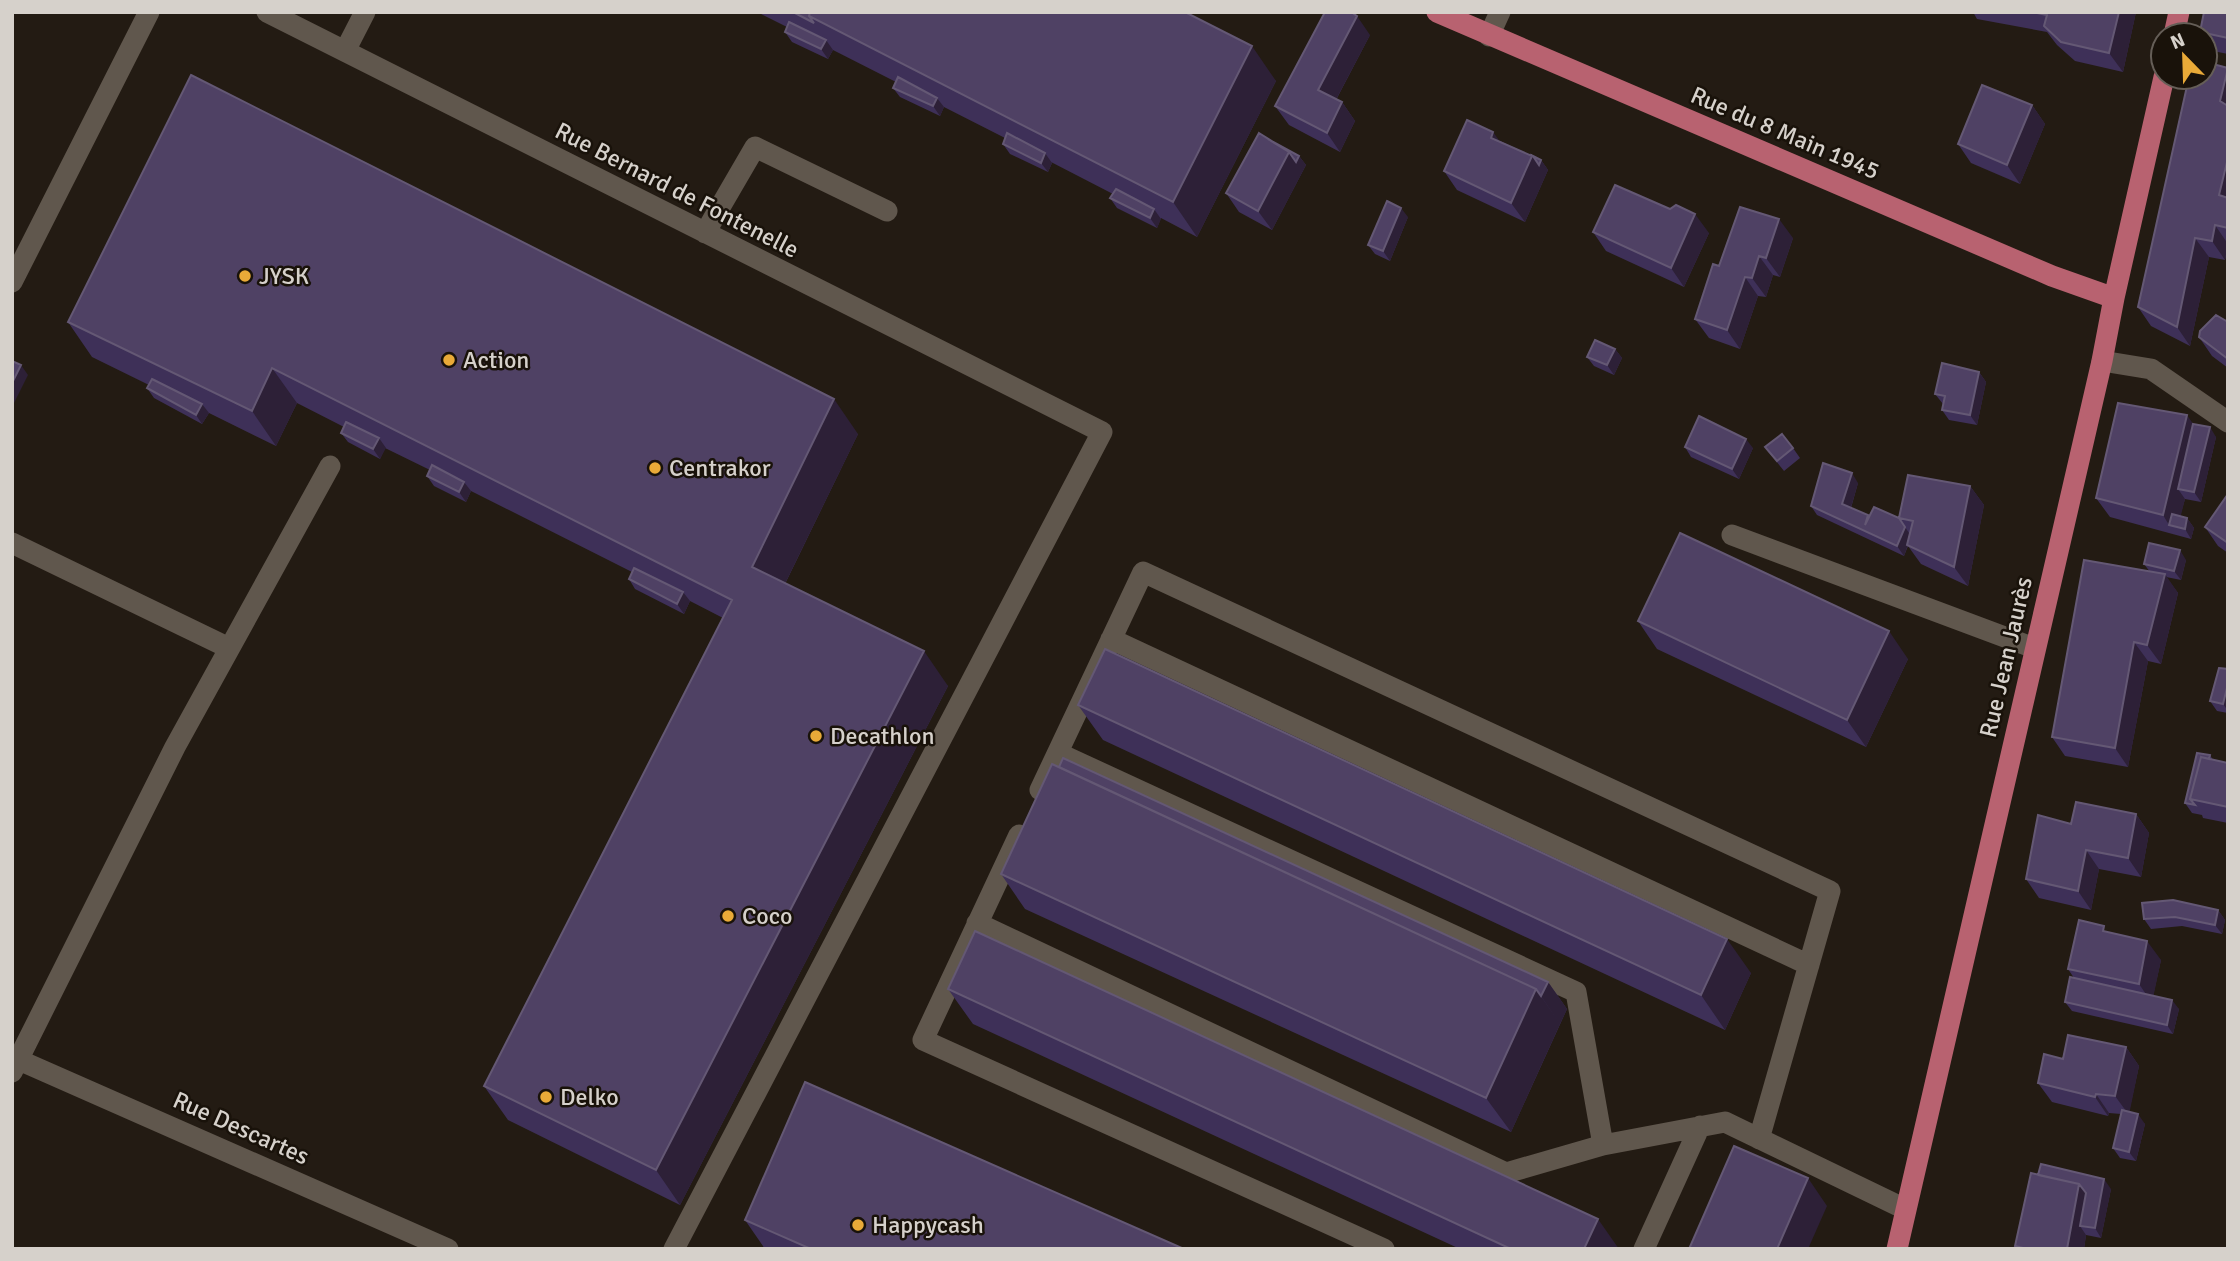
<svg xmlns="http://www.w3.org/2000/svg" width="2240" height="1261" font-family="Signika,sans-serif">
  <rect width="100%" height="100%" fill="#231b13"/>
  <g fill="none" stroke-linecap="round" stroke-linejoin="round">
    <!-- minor -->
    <path stroke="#60574d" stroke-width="21" d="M267,12L1102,432L674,1249
      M1489,36L1500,12
      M345,51L365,12
      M705,233L755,147L887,211
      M12,282L149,12
      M2102,361L2151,369L2228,422
      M1732,535L2034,648
      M12,543L229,648
      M1111,639L1809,965
      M1058,753L1576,992L1603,1145
      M1040,790L1143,572L1830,891L1759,1139
      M1019,835L923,1040L1384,1249
      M977,923L1506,1173L1603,1145L1725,1122L1905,1209
      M12,1057L448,1249
      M12,1072L175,747L330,466
      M1644,1249L1700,1126"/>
    <!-- major -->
    <path stroke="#b86270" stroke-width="21" d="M1437,12L2052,276L2114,298
      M2174,35L2179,12
      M1897,1249L2102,361L2114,298L2164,77"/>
  </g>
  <!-- wall -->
  <path fill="#3e3058" d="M760,12H1185L1276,81L1197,237L1161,218L1157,228L1117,208L1110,198L1113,194L1051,162L1052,163L1048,172L1010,154L1003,144L1005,138L944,107L940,116L900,97L893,88L896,82L833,50L828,59L792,42L785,32L787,27L761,14Z
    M1973,12H2136L2123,72L2075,61L2057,45L2047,32L1977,19Z
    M2228,12V54L2213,51L2205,39V35H2202L2200,32Z
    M1370,35L1336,100L1342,102L1355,121L1340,152L1289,125L1275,106Z
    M2228,68V247L2225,260L2209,257L2190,346L2151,326L2138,307Z
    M2032,105L2045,124L2020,184L1971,163L1958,144Z
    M1268,139L1299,156L1306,165L1272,230L1239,212L1226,193Z
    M1500,141L1541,160L1548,170L1525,222L1457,190L1444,171Z
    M1408,217L1390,261L1375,254L1368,245Z
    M1593,232L1709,233L1684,287L1606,251Z
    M1793,238L1780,277L1773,275L1766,297L1758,296L1740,349L1709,338L1695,319L1719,266Z
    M68,322L858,434L785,584L948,686L680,1205L508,1120L484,1086L723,618L690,601L684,614L635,589L629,579L632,572L471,491L466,502L434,486L427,476L430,470L385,448L380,459L348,442L341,433L344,427L297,403L276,446L209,413L202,424L154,398L147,388L149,385L92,357Z
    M2228,322V368L2212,356L2199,337Z
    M1615,349L1622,358L1614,375L1594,366L1587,357Z
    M1979,372L1986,382L1977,425L1949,420L1942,410L1943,404L1935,394Z
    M2193,424L2216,437L2201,502L2185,499L2180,516L2187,518L2194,528L2191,539L2110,517L2096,498Z
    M1685,447L1753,448L1739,479L1691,457Z
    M1765,447L1793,448L1800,458L1784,471Z
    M1858,483L1851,508L1868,515L1869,517L1899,518L1970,486L1984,505L1968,586L1921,564L1908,546L1904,556L1817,515L1811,506Z
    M2228,494V553L2218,546L2205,527Z
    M2186,560L2181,580L2166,577L2178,593L2161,664L2148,661L2128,767L2065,756L2052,737L2150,572L2144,564Z
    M1638,621L1908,659L1866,747L1657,649Z
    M2228,669V713L2217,711L2210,701Z
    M1078,705L1751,973L1725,1030L1103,740Z
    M2210,755L2213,760L2228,763V823L2203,818L2202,815L2192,813L2185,803Z
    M2136,814L2149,833L2141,877L2099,869L2091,910L2039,898L2026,879L2070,823Z
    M1001,874L1548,982L1567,1009L1511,1132L1025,909Z
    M2218,910L2225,920L2222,934L2182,926L2151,929L2144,919Z
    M2108,932L2161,960L2153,996L2179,1009L2173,1034L2072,1011L2065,1002L2074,978L2068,969Z
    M948,989L1619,1249H1460L973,1024Z
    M2126,1047L2139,1066L2129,1112L2145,1124L2136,1161L2120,1158L2113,1148L2121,1114L2109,1113L2108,1116L2052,1102L2038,1083L2063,1059Z
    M2111,1189L2101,1238L2086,1235L2084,1249H2017L2015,1246Z
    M745,1220L1184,1249H765Z"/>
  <!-- shaded-wall -->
  <path fill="#2d2037" d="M2119,12H2136L2123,72L2109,53Z
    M1357,16L1370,35L1331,109L1318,90Z
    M826,40L833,50L828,59L821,49Z
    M1252,46L1276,81L1197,237L1173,202Z
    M2228,68V112L2220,101Z
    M937,98L944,107L940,116L933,106Z
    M1342,102L1355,121L1340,152L1327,133Z
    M2032,105L2045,124L2020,184L2007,165Z
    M1493,132L1507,151L1491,138Z
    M1289,152L1299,156L1306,165L1272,230L1258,211Z
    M1045,153L1052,163L1048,172L1041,163Z
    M1532,156L1541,160L1548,170L1525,222L1511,203Z
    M2228,158V208L2219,195Z
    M1401,208L1408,217L1390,261L1383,251Z
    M1154,209L1161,219L1157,228L1150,218Z
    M1695,214L1709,233L1684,287L1671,268Z
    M1779,219L1793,238L1780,277L1766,258Z
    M2215,225L2228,244L2225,260L2212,241Z
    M2195,238L2209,257L2190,346L2177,327Z
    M1759,256L1773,275L1766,297L1752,278Z
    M1745,277L1758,296L1740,349L1727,330Z
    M1615,349L1622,358L1614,375L1607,365Z
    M21,365L28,375L12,407V383Z
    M272,368L297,403L276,446L252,411Z
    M1979,372L1986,382L1977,425L1970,415Z
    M834,399L858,434L776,602L752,567Z
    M202,404L209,413L202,424L196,415Z
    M2187,415L2200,434L2178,489L2185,499L2178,527L2169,525L2163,515Z
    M2210,427L2216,437L2201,502L2194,492Z
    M379,438L386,448L380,459L373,449Z
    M1746,439L1753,448L1739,479L1732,469Z
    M1852,473L1858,483L1849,514L1842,504Z
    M464,482L471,491L466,502L459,492Z
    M1970,486L1984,505L1968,586L1954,567Z
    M2187,518L2194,528L2191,539L2185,529Z
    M1905,527L1911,536L1904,556L1897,546Z
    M2180,550L2186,560L2181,580L2174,571Z
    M2165,574L2178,593L2161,664L2147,645Z
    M683,592L690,601L684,614L677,604Z
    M1889,631L1908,659L1866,747L1847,720Z
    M2134,642L2148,661L2128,767L2115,748Z
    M924,651L948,686L680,1205L656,1170Z
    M2228,684V711L2223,704Z
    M2136,814L2149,833L2141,877L2128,858Z
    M2086,850L2099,869L2091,910L2078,891Z
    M2218,910L2225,920L2222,934L2215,925Z
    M1727,939L1751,973L1725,1030L1701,995Z
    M2147,941L2161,960L2152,1003L2139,984Z
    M1548,982L1567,1009L1560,1024L1541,996Z
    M1536,989L1560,1024L1511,1132L1486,1098Z
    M2172,1000L2179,1009L2173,1034L2167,1025Z
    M2126,1047L2139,1066L2129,1115L2115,1096Z
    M2096,1094L2109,1113L2108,1116L2095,1097Z
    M2138,1114L2145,1124L2136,1161L2129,1152Z
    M1808,1178L1827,1206L1808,1249H1777Z
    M2104,1179L2111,1189L2101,1238L2095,1228Z
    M2079,1184L2093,1203L2080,1226L2086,1235L2084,1249H2067Z
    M1598,1219L1619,1249H1584Z"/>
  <!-- building -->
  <path fill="#4f4164" stroke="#645874" stroke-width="2" d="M793,12H810L809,16L814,23Z
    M810,12H1185L1252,46L1173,202L809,16Z
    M1325,12H1351L1357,16L1318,90L1342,102L1327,133L1275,106Z
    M2032,12H2119L2109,53L2061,42L2044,26L2047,15Z
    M2204,12H2228V38L2200,32Z
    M789,22L826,40L821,49L785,32Z
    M2205,62L2228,68L2220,101L2228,106V158L2219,195L2228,198V228L2215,225L2212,241L2195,238L2177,327L2138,307L2189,77H2205Z
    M191,75L834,399L752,567L924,651L656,1170L484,1086L732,600L272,368L252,411L68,322Z
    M898,77L937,98L933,106L893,88Z
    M1982,85L2032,105L2007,165L1958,144Z
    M1467,120L1493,132L1491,138L1532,156L1511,203L1444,171Z
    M1007,133L1045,153L1041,163L1003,144Z
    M1259,133L1289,152L1258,211L1226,193Z
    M1268,139L1299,156L1296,162L1289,152Z
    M1533,156L1541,160L1539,165Z
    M1615,185L1670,209L1676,205L1695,214L1671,268L1593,232Z
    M1116,189L1154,209L1150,218L1110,198Z
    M1387,201L1401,208L1383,251L1368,245Z
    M1740,207L1779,219L1766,258L1759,256L1752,278L1745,277L1727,330L1695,319L1713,264L1719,266Z
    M2216,315L2228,322V359L2199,337L2200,331Z
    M1595,340L1615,349L1607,365L1587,357Z
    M12,361L21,365L12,383Z
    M1942,363L1979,372L1970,415L1942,410L1945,396L1935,394Z
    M152,379L202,404L196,415L147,388Z
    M2118,403L2187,415L2163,515L2096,498Z
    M1699,416L1746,439L1732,469L1685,447Z
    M346,422L379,438L373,449L341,433Z
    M2193,424L2210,427L2194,492L2178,489Z
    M1782,434L1793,448L1777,461L1765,447Z
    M1823,463L1852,473L1842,504L1868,515L1865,525L1874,507L1899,518L1905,527L1897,546L1811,506Z
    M432,465L464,482L459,492L427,476Z
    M1908,475L1970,486L1954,567L1907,545L1913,521L1899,518Z
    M2228,494V543L2205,527Z
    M2172,514L2187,518L2185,529L2169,525Z
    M1680,533L1889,631L1847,720L1638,621Z
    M2149,543L2180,550L2174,571L2144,564Z
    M2084,560L2165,574L2147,645L2134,642L2115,748L2052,737Z
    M634,568L683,592L677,604L629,579Z
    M1105,649L1727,939L1701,995L1078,705Z
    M2219,668L2228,669V684L2223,704L2210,701Z
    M2197,753L2210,755L2209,759L2201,757L2190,799L2195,805L2185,803Z
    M2201,757L2228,763V807L2190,799Z
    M1063,758L1548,982L1541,996L1536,989L1059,767Z
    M1052,764L1536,989L1486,1098L1001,874Z
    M2076,802L2136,814L2128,858L2086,850L2078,891L2026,879L2038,815L2071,824Z
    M2173,900L2218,910L2215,925L2175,917L2144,919L2142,903Z
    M2079,920L2104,926L2103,931L2147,941L2139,984L2068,969Z
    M975,931L1598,1219L1584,1249H1511L948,989Z
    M2070,977L2172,1000L2167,1025L2065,1002Z
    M2068,1035L2126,1047L2115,1096L2096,1094L2095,1097L2038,1083L2044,1054L2063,1059Z
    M805,1082L1184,1249H811L745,1220Z
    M2122,1110L2138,1114L2129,1152L2113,1148Z
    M1734,1146L1808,1178L1777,1249H1689Z
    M2041,1164L2104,1179L2095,1228L2080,1226L2086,1193L2079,1184L2038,1175Z
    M2031,1173L2079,1184L2067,1249H2027L2015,1246Z"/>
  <!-- markers -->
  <g fill="#e9aa38" stroke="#19120a" stroke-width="2.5">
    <circle cx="245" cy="276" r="7"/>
    <circle cx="449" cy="360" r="7"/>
    <circle cx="655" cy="468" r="7"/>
    <circle cx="816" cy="736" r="7"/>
    <circle cx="728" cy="916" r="7"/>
    <circle cx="546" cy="1097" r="7"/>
    <circle cx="858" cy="1225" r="7"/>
  </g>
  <g text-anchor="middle" stroke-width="5" stroke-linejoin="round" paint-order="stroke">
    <!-- street labels -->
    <g font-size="24" fill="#d6d1cb" stroke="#19120a">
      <text transform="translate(1785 133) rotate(23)" y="8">Rue du 8 Main 1945</text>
      <text transform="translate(677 190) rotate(27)" y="8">Rue Bernard de Fontenelle</text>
      <text transform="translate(2006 657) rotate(-77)" y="8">Rue Jean Jaurès</text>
      <text transform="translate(241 1128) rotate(24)" y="8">Rue Descartes</text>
    </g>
    <!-- poi labels -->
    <g font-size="24" fill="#d6d1cb" stroke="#19120a" text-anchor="start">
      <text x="259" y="284">JYSK</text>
      <text x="463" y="368">Action</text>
      <text x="669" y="476">Centrakor</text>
      <text x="830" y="744">Decathlon</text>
      <text x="742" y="924">Coco</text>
      <text x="560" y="1105">Delko</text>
      <text x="872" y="1233">Happycash</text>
    </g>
  </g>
  <!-- border -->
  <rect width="2240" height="1261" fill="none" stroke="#d6d1cb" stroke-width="28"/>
  <!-- north arrow -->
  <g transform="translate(2184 56) rotate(337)"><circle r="33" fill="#19120a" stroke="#655e57" stroke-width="2"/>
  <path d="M0-5L12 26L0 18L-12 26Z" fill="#e9aa38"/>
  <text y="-10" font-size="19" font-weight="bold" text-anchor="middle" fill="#d6d1cb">N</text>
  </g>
</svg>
